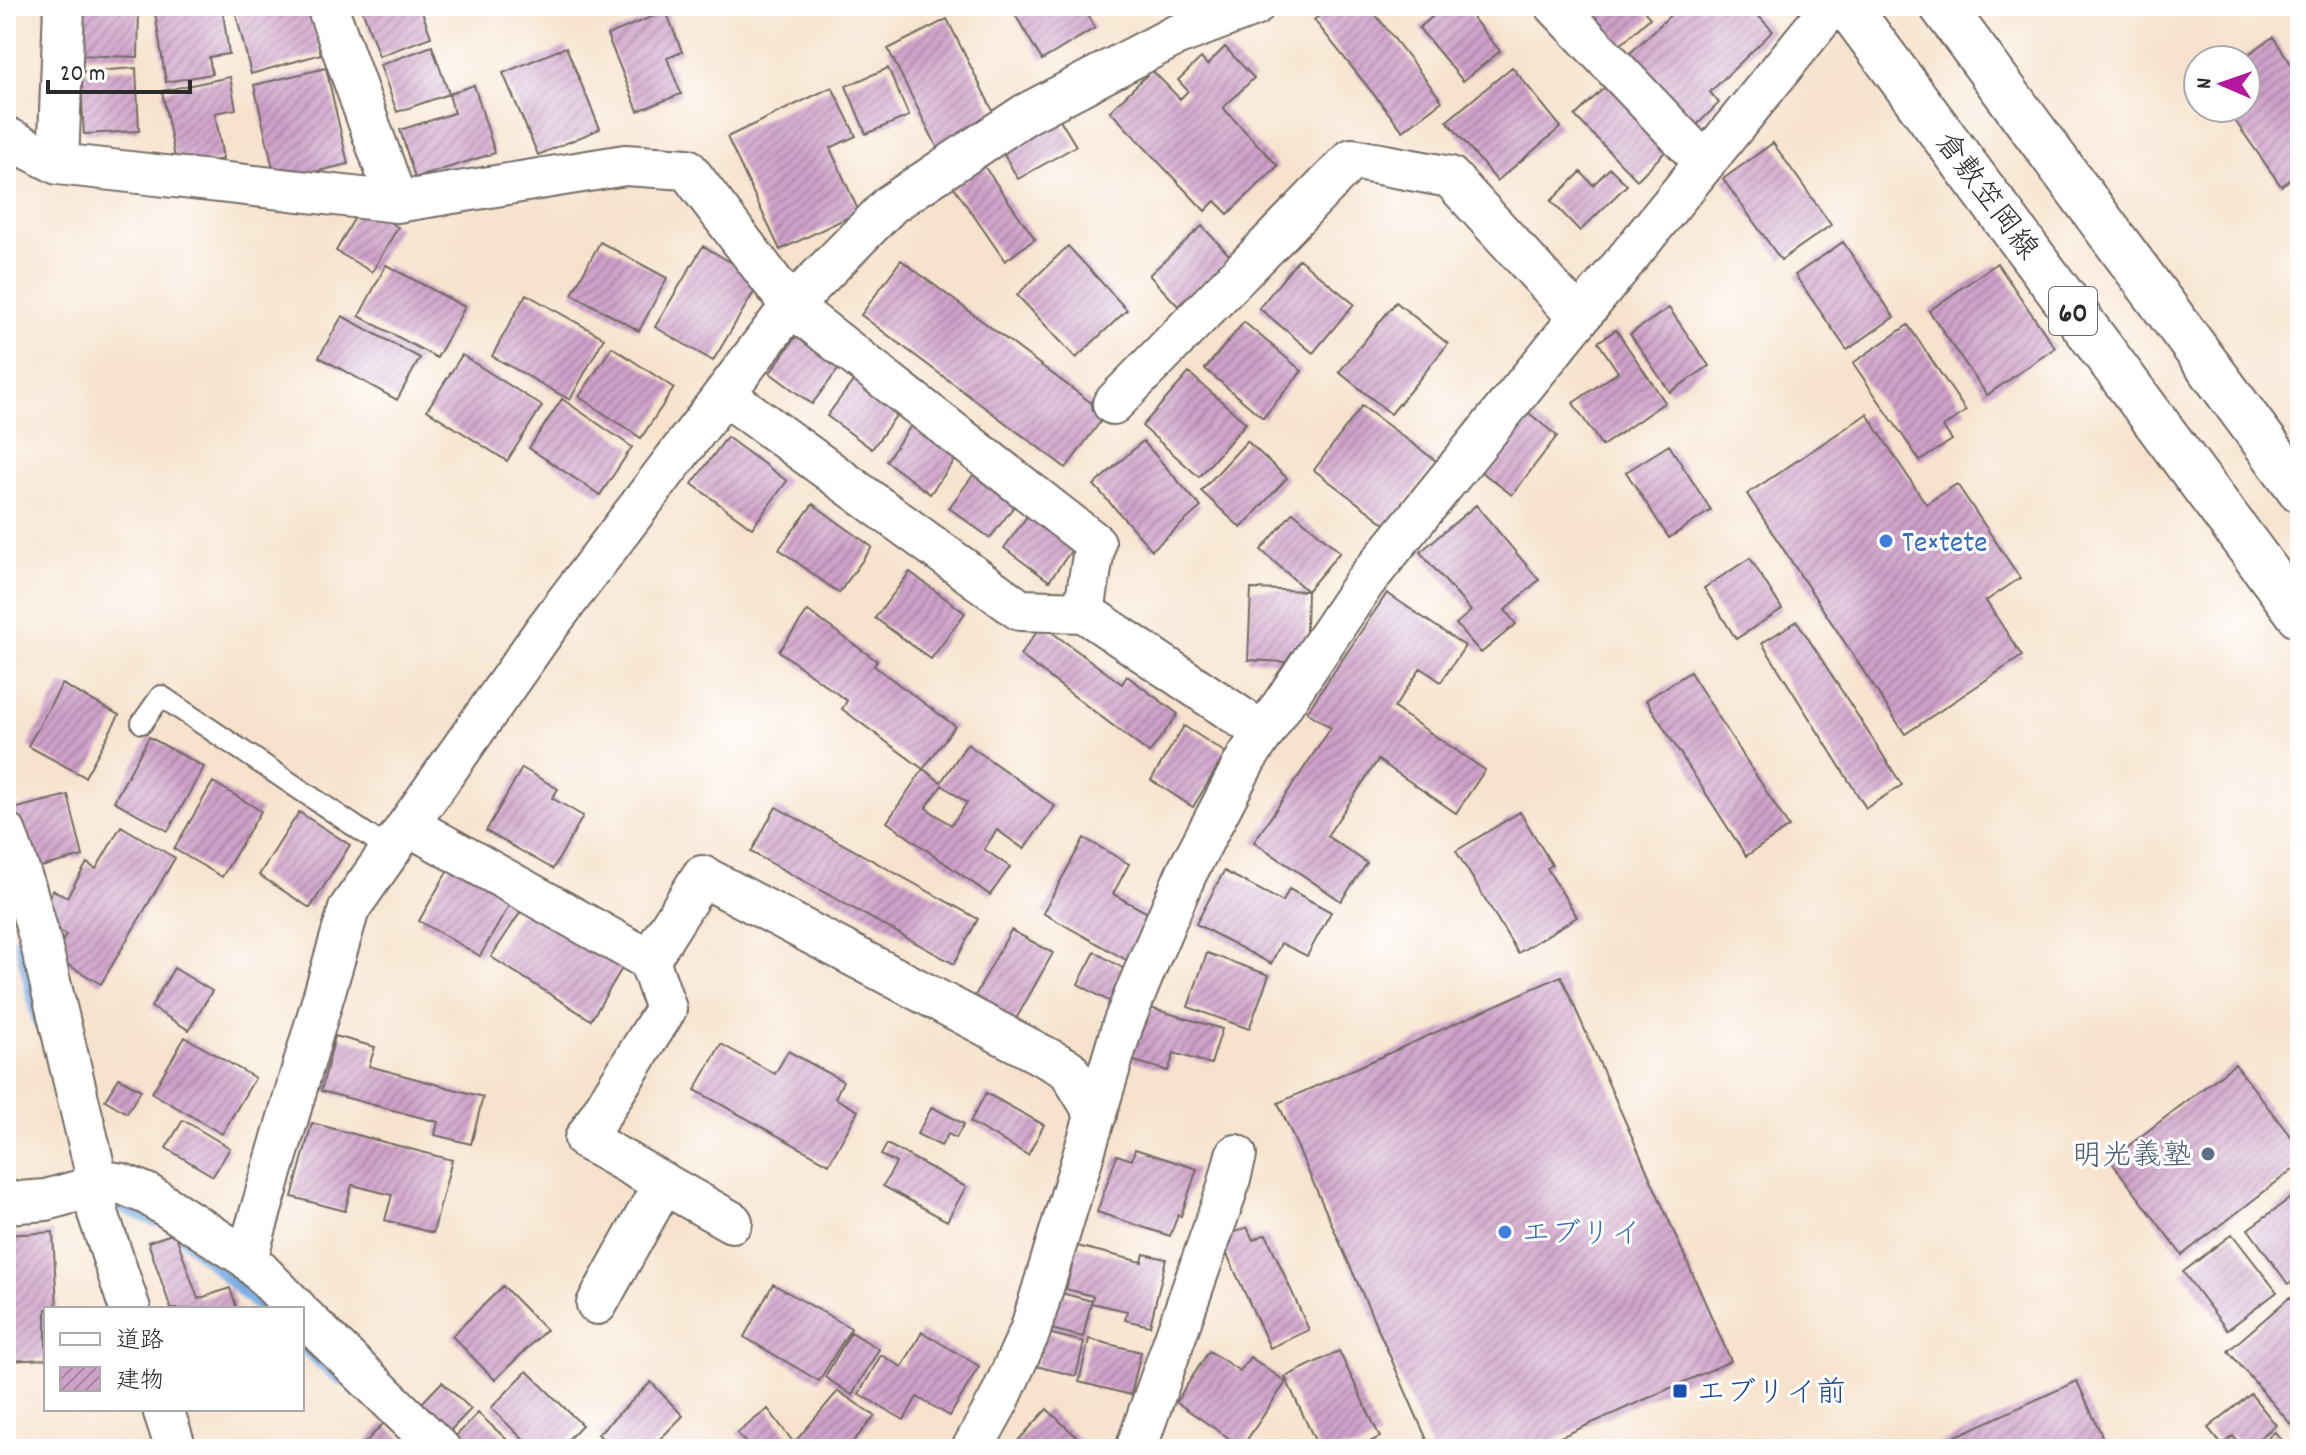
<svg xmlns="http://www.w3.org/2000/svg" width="2306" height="1455" font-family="Dekko,'Klee One',sans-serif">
  <defs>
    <pattern id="building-hatch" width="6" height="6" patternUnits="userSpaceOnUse" patternTransform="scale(2)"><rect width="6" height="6" fill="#cfa1c9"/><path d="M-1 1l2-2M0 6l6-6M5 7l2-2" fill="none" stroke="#a883a3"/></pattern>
  </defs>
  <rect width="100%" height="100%" fill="#fff"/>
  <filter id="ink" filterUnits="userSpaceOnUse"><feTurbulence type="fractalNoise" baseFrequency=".0125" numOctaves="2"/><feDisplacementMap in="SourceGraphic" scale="16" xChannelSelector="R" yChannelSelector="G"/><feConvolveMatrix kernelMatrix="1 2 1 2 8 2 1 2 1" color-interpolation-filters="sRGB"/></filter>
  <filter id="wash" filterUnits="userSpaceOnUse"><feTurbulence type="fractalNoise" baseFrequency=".006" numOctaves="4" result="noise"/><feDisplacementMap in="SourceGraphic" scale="32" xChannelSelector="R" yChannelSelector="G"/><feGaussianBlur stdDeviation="1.8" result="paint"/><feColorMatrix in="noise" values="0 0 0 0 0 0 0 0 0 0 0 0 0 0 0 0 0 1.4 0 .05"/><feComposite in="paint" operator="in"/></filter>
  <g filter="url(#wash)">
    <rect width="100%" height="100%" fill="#f7e3cd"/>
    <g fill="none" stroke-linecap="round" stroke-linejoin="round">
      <!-- stream -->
      <path stroke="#7aade6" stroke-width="14" d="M21,941L39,1022
        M118,1204L155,1220
        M186,1239L263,1309
        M302,1345L340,1379"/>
    </g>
    <g id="blocks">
      <!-- building -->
      <path fill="url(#building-hatch)" fill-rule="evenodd" d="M75,6H139L138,57L74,55Z
        M154,6H222L229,54L209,57L212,74L166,82Z
        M234,6H308L321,54L251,74Z
        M361,6H420L431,37L379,56Z
        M1010,6H1082L1095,28L1042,60Z
        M1331,6H1369L1442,101L1403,131L1314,20Z
        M1445,6H1463L1500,51L1463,81L1419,28Z
        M1579,6H1640L1650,18L1617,48Z
        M1680,6H1749L1773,31L1710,92L1719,103L1695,127L1627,56Z
        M666,11L682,52L667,58L681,94L638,111L607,35Z
        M947,19L997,119L938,149L888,49Z
        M6,27H10L9,69H6Z
        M2273,37L2300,77V172L2281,186L2226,108H2246V60H2240Z
        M432,46L449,94L397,112L380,65Z
        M566,47L600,129L538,155L503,73Z
        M1225,47L1254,78L1223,108L1278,166L1228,214L1215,201L1205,211L1110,111L1152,70L1180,99L1188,91L1178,80L1201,58L1207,65Z
        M1512,67L1561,127L1497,181L1447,121Z
        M136,68L139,131L84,134L80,72Z
        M326,68L348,164L276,181L254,85Z
        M888,68L909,116L866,134L846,86Z
        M230,77L236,109L215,113L223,159L177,168L162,91Z
        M1612,80L1673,144L1637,180L1575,116Z
        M474,85L495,153L415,178L400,130L454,113L449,94Z
        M832,87L856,136L830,148L859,212L780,250L727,137Z
        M1059,118L1076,146L1018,179L1002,151Z
        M1773,143L1831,225L1781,260L1723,179Z
        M984,166L1035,239L1005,261L954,187Z
        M1610,168L1627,185L1580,231L1551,201L1581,172L1593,185Z
        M361,206L398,227L372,272L336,251Z
        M1202,226L1231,257L1178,306L1149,275Z
        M600,242L667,278L639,331L572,294Z
        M1843,242L1894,317L1847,350L1795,275Z
        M703,246L761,280L713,361L655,327Z
        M1068,246L1127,310L1076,358L1017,295Z
        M1299,259L1354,304L1313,353L1259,308Z
        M901,260L1106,414L1066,468L861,315Z
        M1997,263L2055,348L1987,395L1929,311Z
        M386,265L465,307L437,358L359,316Z
        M526,294L604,338L570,400L492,356Z
        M1396,302L1448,344L1391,414L1339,372Z
        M1669,308L1709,366L1670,392L1630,334Z
        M342,316L420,358L397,400L319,357Z
        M1244,322L1302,371L1263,418L1205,369Z
        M1908,325L1966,411L1943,427L1952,440L1920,461L1853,363Z
        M1616,330L1665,402L1602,446L1573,403L1618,372L1598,342Z
        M797,335L840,367L812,404L770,373Z
        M612,347L674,388L641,438L579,397Z
        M462,355L542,406L507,461L427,410Z
        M1189,373L1246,423L1199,477L1142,426Z
        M854,380L898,413L872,449L827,416Z
        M562,399L632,447L600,495L529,448Z
        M1362,406L1436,461L1388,526L1314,470Z
        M1524,409L1557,436L1512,495L1479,470Z
        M1867,414L1926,504L1957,484L2020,578L1986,601L2022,656L1905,734L1747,494Z
        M913,423L958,456L930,494L886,461Z
        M727,437L787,481L752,528L692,484Z
        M1143,441L1201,507L1152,550L1094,485Z
        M1247,441L1287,478L1241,528L1201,491Z
        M1669,445L1711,510L1669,538L1626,472Z
        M977,470L1018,501L990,538L949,508Z
        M813,504L872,547L839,593L779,549Z
        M1476,505L1539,580L1505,610L1516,624L1481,653L1456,624L1471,611L1420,552Z
        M1031,511L1076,544L1049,581L1004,548Z
        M1293,512L1340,552L1307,591L1261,550Z
        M1750,558L1782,609L1736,639L1704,588Z
        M910,572L965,613L931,659L875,618Z
        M1251,589L1307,591L1305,663L1248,660Z
        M1387,593L1465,646L1441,682L1421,668L1394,708L1485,770L1456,813L1378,760L1327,836L1367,863L1341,901L1254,842L1331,728L1307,712Z
        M808,611L877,661L874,666L955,726L923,769L842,709L847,701L779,651Z
        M1797,621L1902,785L1866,808L1762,643Z
        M1042,625L1122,684L1127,676L1178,714L1149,753L1020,655Z
        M1690,672L1789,827L1746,856L1646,700Z
        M62,684L119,715L85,777L28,746Z
        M1184,726L1226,753L1193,807L1151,780Z
        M149,737L204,767L168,831L114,801Z
        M967,744L1055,806L1024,849L997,830L984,849L1010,867L990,895L887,822L923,769L941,782ZM942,785L967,803L951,825L926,808Z
        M522,768L558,789L552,798L583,816L553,869L486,831Z
        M213,782L261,811L222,877L174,849Z
        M68,795L83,856L29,870L13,809Z
        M776,807L978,919L954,964L751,852Z
        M299,812L350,845L310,908L259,875Z
        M1520,812L1552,865L1547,868L1577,917L1518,953L1456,851Z
        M121,826L175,858L101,984L53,956L66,935L49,925L54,915L42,908L53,890L67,897L87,863L96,869Z
        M1084,838L1129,864L1113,894L1153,916L1128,961L1043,913Z
        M456,856L518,890L480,956L419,921Z
        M1224,871L1283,902L1289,889L1331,912L1307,956L1281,943L1271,964L1196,924Z
        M522,910L550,928L554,922L624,965L591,1020L491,957Z
        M1011,930L1053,953L1007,1035L966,1012Z
        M1095,952L1131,973L1114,1004L1078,984Z
        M1207,953L1269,975L1249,1029L1188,1007Z
        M174,968L212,991L189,1030L151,1007Z
        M1561,976L1731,1361L1534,1449H1431L1278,1103Z
        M1147,1007L1222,1029L1211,1064L1174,1053L1168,1071L1131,1060Z
        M335,1036L375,1047L369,1066L483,1097L471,1144L435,1135L438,1122L321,1091Z
        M185,1037L255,1078L222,1134L152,1093Z
        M721,1044L775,1074L788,1051L843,1081L835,1098L858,1111L829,1164L695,1090Z
        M2235,1064L2300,1149V1164L2182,1255L2110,1160Z
        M119,1078L141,1090L127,1113L105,1100Z
        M986,1093L1044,1125L1028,1155L970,1122Z
        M932,1107L964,1124L956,1138L948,1134L941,1146L917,1134Z
        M183,1120L230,1148L213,1176L166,1148Z
        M312,1123L452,1160L433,1233L385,1220L392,1195L352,1185L345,1211L292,1197Z
        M887,1144L966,1187L947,1221L883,1186L896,1163L881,1155Z
        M1135,1149L1197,1169L1181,1216L1178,1215L1170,1236L1097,1212L1117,1155L1132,1160Z
        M2292,1197L2300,1208V1276L2288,1284L2248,1229Z
        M1247,1227L1253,1240L1266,1234L1309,1330L1270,1348L1220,1239Z
        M53,1232L57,1309H46V1359L6,1361V1235Z
        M175,1233L198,1299L230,1288L237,1309H171L148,1242Z
        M2232,1234L2277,1292L2227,1330L2183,1272Z
        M1077,1246L1142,1262L1144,1254L1166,1259L1150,1326L1125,1320L1127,1311L1091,1303L1083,1337L1047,1328L1057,1292L1092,1301L1093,1296L1066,1289Z
        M773,1284L851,1328L819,1381L744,1337Z
        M503,1286L546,1330L495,1380L452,1336Z
        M2290,1297L2300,1308V1435L2228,1351Z
        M851,1332L879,1349L852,1395L825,1377Z
        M922,1332L979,1366L950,1416L917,1397L904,1420L859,1394L881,1355L902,1367Z
        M1044,1332L1084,1342L1076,1376L1036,1366Z
        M1089,1339L1141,1352L1131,1395L1079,1382Z
        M1209,1351L1240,1371L1250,1357L1286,1382L1242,1447L1176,1402Z
        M1339,1351L1380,1437L1356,1449H1319L1285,1377Z
        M527,1371L582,1425L559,1449H533L491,1408Z
        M2077,1381L2108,1449H1928Z
        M442,1382L471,1409L447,1434L419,1406Z
        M651,1382L683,1416L650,1449H613L598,1434Z
        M838,1391L875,1416L847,1449H742L747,1444L737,1433L768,1409L794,1443Z
        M2251,1394L2276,1425L2246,1449H2243L2233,1436L2222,1445L2208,1428Z
        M1047,1409L1081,1441L1074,1449H1016L1013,1446Z
        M478,1413L517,1449H462L452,1440Z
        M384,1423L401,1439L392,1449H359Z
        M2275,1432L2289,1449H2254Z"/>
    </g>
  </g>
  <g filter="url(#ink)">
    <use href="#blocks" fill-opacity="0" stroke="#726b64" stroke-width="2"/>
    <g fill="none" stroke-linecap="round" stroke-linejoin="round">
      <!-- lane casing -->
      <g stroke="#726b64" stroke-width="24">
        <path id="lane" d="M142,723L161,696L390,850"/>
      </g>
      <!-- street casing -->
      <g stroke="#726b64" stroke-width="44">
        <path id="street" d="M327,6L397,202
          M1556,6L1704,162
          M6,137L58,164L397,202L625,165L687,169L791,306L1095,543L1084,612
          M58,164L64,6
          M724,394L1020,610L1084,612L1264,733
          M1113,404L1352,159L1450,177L1578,317
          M408,825L649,960L702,876L1068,1069L1096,1115
          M6,833L26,890L40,940L91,1153L98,1184L96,1198L98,1213L130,1309
          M649,960L666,1009L585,1139L732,1222
          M6,1203L46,1200L110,1182L122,1184L147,1194L247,1258L297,1309
          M247,1258L349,909L545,630L791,306L891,204L1024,115L1175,36L1254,6
          M597,1304L664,1183
          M302,1315L440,1449
          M163,1409L176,1449
          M972,1449L999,1400L1030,1331L1123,1024L1147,965L1186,874L1246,759L1364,583L1832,6
          M1140,1449L1138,1443L1227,1190L1236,1155"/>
      </g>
      <!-- primary casing -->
      <g stroke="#726b64" stroke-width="48">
        <path id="primary" d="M1847,6L2300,616
          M1942,6L2300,490"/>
      </g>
      <!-- lane -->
      <use href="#lane" stroke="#fff" stroke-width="20"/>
      <!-- street -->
      <use href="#street" stroke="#fff" stroke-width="40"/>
      <!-- primary -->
      <use href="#primary" stroke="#fff" stroke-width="44"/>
    </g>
  </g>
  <!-- markers -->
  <g fill="#3f7fe0" stroke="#fff" stroke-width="3">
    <circle cx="1886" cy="541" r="8"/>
    <circle cx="1505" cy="1232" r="8"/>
  </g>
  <circle fill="#5c6f8a" stroke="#fff" stroke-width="3" cx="2208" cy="1154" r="8"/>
  <rect fill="#1a4fb4" stroke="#fff" stroke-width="3" x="1672" y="1383" width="16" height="16" rx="4"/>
  <g text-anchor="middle" stroke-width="6" stroke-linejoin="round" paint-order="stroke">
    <!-- shield labels -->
    <rect fill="#fff" stroke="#6b6b6b" stroke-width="2" x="2049" y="287" width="48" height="48" rx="6"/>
    <g font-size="28" font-weight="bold" fill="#2b2b2b">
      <text x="2073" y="321">60</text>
    </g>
    <!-- street labels -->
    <g font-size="30" fill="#2b2b2b" stroke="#fff">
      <text transform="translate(1988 195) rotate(53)" y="10">倉敷笠岡線</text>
    </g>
    <!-- shop labels -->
    <g font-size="30" fill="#366cbe" stroke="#fff" text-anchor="start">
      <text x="1902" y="551">Te×tete</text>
      <text x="1521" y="1242">エブリイ</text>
    </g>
    <!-- service labels -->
    <g font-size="30" fill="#4e5e75" stroke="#fff" text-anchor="end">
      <text x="2192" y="1164">明光義塾</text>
    </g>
    <!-- transit labels -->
    <g font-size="30" fill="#164399" stroke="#fff" text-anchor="start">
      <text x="1696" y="1401">エブリイ前</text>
    </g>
  </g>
  <!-- margin -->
  <rect width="2306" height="1455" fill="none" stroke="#fff" stroke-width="32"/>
  <!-- legend -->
  <rect x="44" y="1307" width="260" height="104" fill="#ffffff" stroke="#aaaaaa" stroke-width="2"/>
  <rect x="60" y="1333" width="40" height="12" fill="#ffffff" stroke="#aaaaaa" stroke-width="2"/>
  <text x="116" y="1347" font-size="24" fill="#2b2b2b">道路</text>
  <rect x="60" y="1367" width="40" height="24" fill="url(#building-hatch)" stroke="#aaaaaa" stroke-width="2"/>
  <text x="116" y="1387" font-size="24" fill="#2b2b2b">建物</text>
  <!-- north arrow -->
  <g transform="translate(2222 84) rotate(272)"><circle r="38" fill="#ffffff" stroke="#aaaaaa" stroke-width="2"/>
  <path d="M0-6L14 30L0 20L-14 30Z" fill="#b5179e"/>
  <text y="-12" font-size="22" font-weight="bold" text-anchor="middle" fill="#2b2b2b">N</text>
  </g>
  <!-- scale -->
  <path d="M48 80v12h142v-12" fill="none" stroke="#2b2b2b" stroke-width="4"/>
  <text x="60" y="80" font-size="24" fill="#2b2b2b" stroke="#ffffff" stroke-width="6" paint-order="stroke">20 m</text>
</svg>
